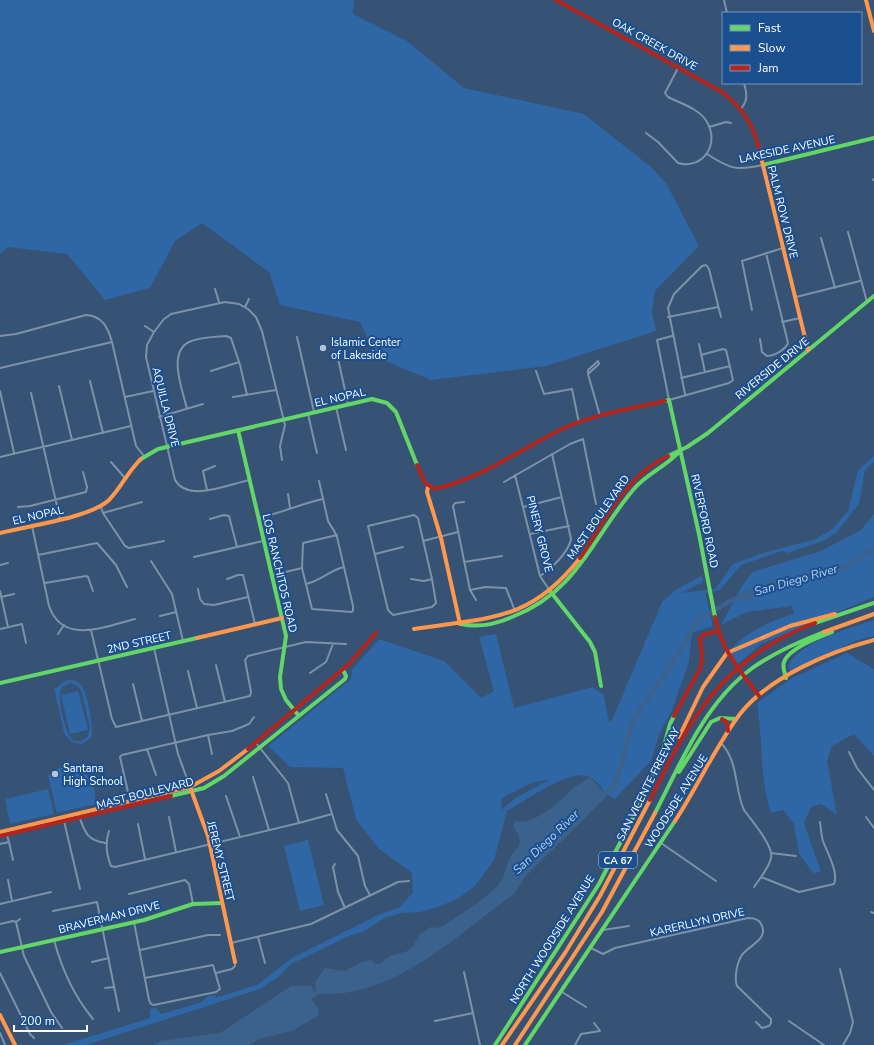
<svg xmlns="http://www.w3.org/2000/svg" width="874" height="1045" font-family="'Nunito Sans',sans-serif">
  <rect width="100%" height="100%" fill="#365274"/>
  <!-- green -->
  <path fill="#2f66a5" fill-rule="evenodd" d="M0,0H354L353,14L407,41L464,88L584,114L651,167L666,183L699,246L655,291L652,312L656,331L546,366L431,380L376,357L360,322L280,305L269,272L202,223L175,241L150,288L105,300L67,254L8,247L0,254Z
    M874,456V462L865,470L859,504L836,533L825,540L788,553L782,551L741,565L720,590L705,593L713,626L692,633L689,662L672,710L659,735L651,761L615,799C604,794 599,782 590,777C570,767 524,802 507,811L494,860L475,886L459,898L438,907L420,912L402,913L384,918L363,932L351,935L291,964L277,978L260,989L86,1045H63L150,1018V1009L156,1008L161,1014L202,1002L208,996L216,995L215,998L257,985L292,958L376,916L400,907L413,892L412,873L378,848L356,819L343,768L290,767L268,746L351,679L352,670L379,639L444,661L481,698L494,691L479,637L496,634L514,708L593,687L604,695L609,723L612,720L662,602L674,591L701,576L704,579L701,583L681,593L715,589L733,564L763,553L816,539L832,529L848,511L858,470ZM551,779L517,797L501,810L502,798L531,783Z
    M874,514V597L761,644L738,664L729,652C740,635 774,619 794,614L792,606L747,612L721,625L740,589L752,572L821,551L861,530Z
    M874,620V636L855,641L791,673L788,665C802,641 848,629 874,620Z
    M847,653L874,669V756L854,734L832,746L827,761L837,815L821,804L811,807L804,823L821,872L813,873L799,854L794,824L783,810L771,813C759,778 763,739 757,703L792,678Z
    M69,680C74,680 78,681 81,685C87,692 95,729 91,738L82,744L71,742L64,733L54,688H57L63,682ZM71,683L78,686L81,690L90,727L88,736L81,741H74C65,735 56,696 62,687Z
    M78,691L88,730L70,734L61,695Z
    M67,767C89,770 95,783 96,804L57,813L48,775L57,769Z
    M48,789L54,814L10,824L5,799Z
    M308,840L324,905L300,911L284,846Z"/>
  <!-- water -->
  <path fill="#3b618d" d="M776,580L774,592L741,602C747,585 760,584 776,580Z
    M590,777L607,796L525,877L514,894C455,936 394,999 316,994L315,982L325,968L345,971L360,963L371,960L376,964L382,963C389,952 401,956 410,949C415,944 417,938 421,932L423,933L430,927L436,928L443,926C459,915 494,895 502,879C505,874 506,867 508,861C515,847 528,846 513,827L514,821L524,822L535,818L552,808L573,788Z
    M291,986H311L314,992L309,996L318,1008L319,1015L292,1031L259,1039L249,1045H155L160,1041L220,1033Z"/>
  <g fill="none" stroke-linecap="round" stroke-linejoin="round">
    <!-- river -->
    <path stroke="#3b618d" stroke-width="4.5" d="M770,586L847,566L874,548
      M600,796L615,787L633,720L669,668L698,620L732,600L748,593
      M306,999L321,991"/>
    <!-- street -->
    <path stroke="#7d92a8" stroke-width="2" d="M724,0L727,13
      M741,109C748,100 747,94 744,83
      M709,127L726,122L731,123
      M646,133L658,142L678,163C703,170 720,144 707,122C700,109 680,103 668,97L665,93L678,68
      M707,154C730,169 736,171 763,165
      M873,180L874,179
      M848,232L867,302
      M821,238L835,288
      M215,289L219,302
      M796,297L860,281
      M245,307L249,299
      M752,310L742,261L783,248
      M668,317L718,307
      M782,322L800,318
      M145,326L154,332
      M0,336L16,334L86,315C103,316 108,328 112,342L136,446L144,456
      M672,336L657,340L669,400L729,383L733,380L726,350L723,349L701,355
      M297,337L314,412
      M760,339L762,352L767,356C774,356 785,350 788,343L766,253
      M699,344L705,372
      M337,354L348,404
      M0,368L112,342
      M211,371L239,362
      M536,371L544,394L572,389L579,423
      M588,374L599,364L598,361L588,370V374L600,416
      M681,378L730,366
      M90,381L103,433
      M59,386L72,440
      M0,391L14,453
      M31,393L60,519
      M685,394L668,308L674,294L702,266L706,265L709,269L721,317
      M125,397L153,391
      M233,397L276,390
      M336,407L346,450
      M187,409C183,391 167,353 189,342C199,337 214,337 226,336L231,338L240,365L247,395
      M308,414L317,453
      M159,417L203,404
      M0,457L131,426
      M111,462L125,478
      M515,475L540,576L550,591
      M250,480C229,484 188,503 175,480L146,357L147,345L154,332L164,319L171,314L225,302L239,304L248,309L256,317L262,331L285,425L280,446L282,460
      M319,481L328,521C331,527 335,531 337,537L353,606V611L351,612L312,609L302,568L303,543L337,535
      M504,482L570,444L583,439L596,504
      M207,490L203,471L215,466
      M288,494L290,508
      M464,502L455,503L453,506L470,590L476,600
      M18,507L30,506L86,492L87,487L83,472
      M101,507L103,513L142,502
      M523,507L562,497
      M103,513L125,546L129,548L164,541
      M414,515L418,518L432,579L436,603L432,607L393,615L388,610L368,526Z
      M259,518C281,513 300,504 323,499
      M210,519L224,515L229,516L237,547
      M32,526L49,606C63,646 106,626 135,619
      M530,534L569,526
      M423,541L458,532
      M375,554L403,547
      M38,555L97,543L116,565L127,587
      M194,557L263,541
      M151,561L172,594L183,641
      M464,562L502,556
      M0,565L8,563
      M273,575L302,568
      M540,576C551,569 569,552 571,539L552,454
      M227,579L238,575H243L255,624
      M411,579L424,581L432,579
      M45,583L86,576L88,577L93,591
      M306,584C321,581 330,570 344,567
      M198,589L200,599L204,604L214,605L248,597
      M470,590L485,587L506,588L515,611
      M0,591L8,627
      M1,597L14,594
      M160,616L176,612
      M0,629L22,624L26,643
      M91,630L112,719L116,727L250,696L251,692L245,660L248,656L306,642L346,644
      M58,634L64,625
      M154,648L178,754L190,787
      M216,665L225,702
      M188,671L197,708
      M310,673L326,662L333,644
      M133,684L142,721
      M208,735L212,754
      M256,743L288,783L299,823
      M721,743C739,762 734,788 744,810C751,820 774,846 771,858C769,868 760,878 754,887
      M147,749L156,775
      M849,752L857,768L874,790
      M253,777L269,830
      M326,794L337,830L358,856L365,886L370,895
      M226,796L240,837
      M130,801L120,757L122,755L208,735L232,731L249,724L254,717
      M78,813C84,830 86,841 106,843
      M169,817L176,852
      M866,817L874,828
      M64,821L80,889
      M138,824L145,859
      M109,831C105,843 106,854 111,866L115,867L299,823L332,814
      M7,835L9,842
      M661,843L716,881
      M0,844L9,842L13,860
      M771,853L796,856
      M335,864L333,867L338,892L345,908
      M761,877L799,892L834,884C839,873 827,852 823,841C821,835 821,828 820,822
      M8,880L12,901
      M129,894L185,880L189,884L193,904
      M0,904L51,892
      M53,911L97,902L119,1011
      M871,912L874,913
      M16,922L24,956L51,1012L62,1028
      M134,922L149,1000L151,1004L154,1005L216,992L220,989L213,965L145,978
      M0,924L13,921L16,922L20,919
      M603,930L629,926
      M258,937L265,963
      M54,940C62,970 74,996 93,1019
      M231,943L311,924L398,882L409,881
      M591,948L603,954L615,948L748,918C753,918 759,919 761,924C770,939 748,946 742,955C737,962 734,978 737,986L771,1019V1023L769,1026L762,1028L756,1022
      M140,950L208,935H220
      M92,962L109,958
      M840,969L853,1022L850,1033L843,1045
      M464,972L480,1045
      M0,973L30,1034L34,1038
      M216,973L232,969L235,966V963
      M105,988L114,987
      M562,992L586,1007
      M435,1021L473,1013
      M789,1021L824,1045
      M0,1033L5,1045
      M575,1045L581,1034L600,1031L594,1023"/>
    <!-- fast -->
    <path stroke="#63d668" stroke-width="4" d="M763,165L874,138
      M665,401L669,400L699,534L715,617
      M238,430L286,636L280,677L281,689L286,700L299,716
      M668,456L687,447L708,433L874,296
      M141,459L158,449L372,399L387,403L396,412L417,465
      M550,591L590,642L595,652L601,686
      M815,623L874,603
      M461,624C478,628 496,624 512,617C578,591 591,540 633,490C646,474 667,466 680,451
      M786,678C785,673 782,667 784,662C789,648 819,637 832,632
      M0,683L197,638
      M679,772L711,722L720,718L736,719
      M171,796L204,788L224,776L345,679L346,676L343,670
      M655,813C681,763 704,704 751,669C773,653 798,642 824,632
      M0,952L144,920L193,904L222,903
      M495,1045L599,884L640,804L661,757L670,724L674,716
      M525,1045L675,821"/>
    <!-- slow -->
    <path stroke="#ff974d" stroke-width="4" d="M866,0L874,31
      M759,149L808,350
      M428,487L427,492L441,538L460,624
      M0,533C27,526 90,518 109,500C121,488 128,471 141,459
      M414,629C488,617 529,623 580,558
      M824,632L874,614
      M197,638L282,618
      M679,737L703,687L727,653L790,626L835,614
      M190,787L208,836L235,962
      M675,821C698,786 715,747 740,714C769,677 829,652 874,640
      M0,832L190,787L219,771L248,749
      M0,1015L15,1045
      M502,1045L565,953L600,896L650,800
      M515,1045L602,912L655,813"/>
    <!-- jam -->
    <path stroke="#b3261e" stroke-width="4" d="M556,0L722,92C742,107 754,125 759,149
      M417,465L425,483L435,489C482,478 519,450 562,429C594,414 631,409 665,401
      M580,558C605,521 625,476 668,456
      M715,617C722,651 739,669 759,696
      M674,716L701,667L702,654L700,639L703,635L718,631
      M722,719L727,722L728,731
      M248,749L349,664L376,633
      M650,800C690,717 724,657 815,623
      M0,836L171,796"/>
  </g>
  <!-- markers -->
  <g fill="#b9c2ce" stroke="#1b4f8f" stroke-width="1.5">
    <circle cx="323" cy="348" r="4"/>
    <circle cx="55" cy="774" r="4"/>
  </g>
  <g text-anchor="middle" stroke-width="4" stroke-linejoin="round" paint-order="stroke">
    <!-- shield labels -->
    <rect fill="#1b4f8f" stroke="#bbcadd" stroke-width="1" x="599" y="852" width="38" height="16" rx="3"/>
    <g font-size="10" font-weight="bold" fill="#fff">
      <text x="618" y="864">CA 67</text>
    </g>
    <!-- street labels -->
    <g font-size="11" fill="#fff" stroke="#1b4f8f">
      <text transform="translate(655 44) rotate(29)" y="4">OAK CREEK DRIVE</text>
      <text transform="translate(787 149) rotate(-12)" y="4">LAKESIDE AVENUE</text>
      <text transform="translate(783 212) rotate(76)" y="4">PALM ROW DRIVE</text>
      <text transform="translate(772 368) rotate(-39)" y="4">RIVERSIDE DRIVE</text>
      <text transform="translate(340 397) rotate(-13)" y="4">EL NOPAL</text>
      <text transform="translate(166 407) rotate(76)" y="4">AQUILLA DRIVE</text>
      <text transform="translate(38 515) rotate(-13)" y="4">EL NOPAL</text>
      <text transform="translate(598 517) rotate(-55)" y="4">MAST BOULEVARD</text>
      <text transform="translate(705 521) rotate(78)" y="4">RIVERFORD ROAD</text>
      <text transform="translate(540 534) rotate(76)" y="4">PINERY GROVE</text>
      <text transform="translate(280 573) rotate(77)" y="4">LOS RANCHITOS ROAD</text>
      <text transform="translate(139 642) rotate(-13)" y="4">2ND STREET</text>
      <text transform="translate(648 784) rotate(-63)" y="4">SAN VICENTE FREEWAY</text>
      <text transform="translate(145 793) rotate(-14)" y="4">MAST BOULEVARD</text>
      <text transform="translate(676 801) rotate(-58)" y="4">WOODSIDE AVENUE</text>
      <text transform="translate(221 861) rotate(76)" y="4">JEREMY STREET</text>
      <text transform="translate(109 917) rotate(-14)" y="4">BRAVERMAN DRIVE</text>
      <text transform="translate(697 922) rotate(-13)" y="4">KARERLLYN DRIVE</text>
      <text transform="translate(552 939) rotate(-58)" y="4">NORTH WOODSIDE AVENUE</text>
    </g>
    <!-- poi labels -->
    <g font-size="11" fill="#fff" stroke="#1b4f8f" text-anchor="start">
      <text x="331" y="346">Islamic Center<tspan x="331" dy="13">of Lakeside</tspan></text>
      <text x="63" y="772">Santana<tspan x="63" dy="13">High School</tspan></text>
    </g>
    <!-- water labels -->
    <g font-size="12" font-style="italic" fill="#b5d3f5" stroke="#1b4f8f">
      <text transform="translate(796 580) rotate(-16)" y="4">San Diego River</text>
      <text transform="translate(546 842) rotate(-44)" y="4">San Diego River</text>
    </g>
  </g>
  <!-- legend -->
  <rect x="722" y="12" width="140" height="72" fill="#1b4f8f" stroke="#7695bc"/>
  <rect x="730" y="25" width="20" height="6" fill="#63d668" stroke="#7695bc"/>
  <text x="758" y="32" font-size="12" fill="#ffffff">Fast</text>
  <rect x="730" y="45" width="20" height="6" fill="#ff974d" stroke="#7695bc"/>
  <text x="758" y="52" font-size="12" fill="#ffffff">Slow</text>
  <rect x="730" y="65" width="20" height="6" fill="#b3261e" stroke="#7695bc"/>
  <text x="758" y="72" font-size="12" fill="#ffffff">Jam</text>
  <!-- scale -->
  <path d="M14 1025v6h73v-6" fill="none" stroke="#ffffff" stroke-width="2"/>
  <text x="20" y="1025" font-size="12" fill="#ffffff" stroke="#1b4f8f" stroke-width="3" paint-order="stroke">200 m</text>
</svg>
